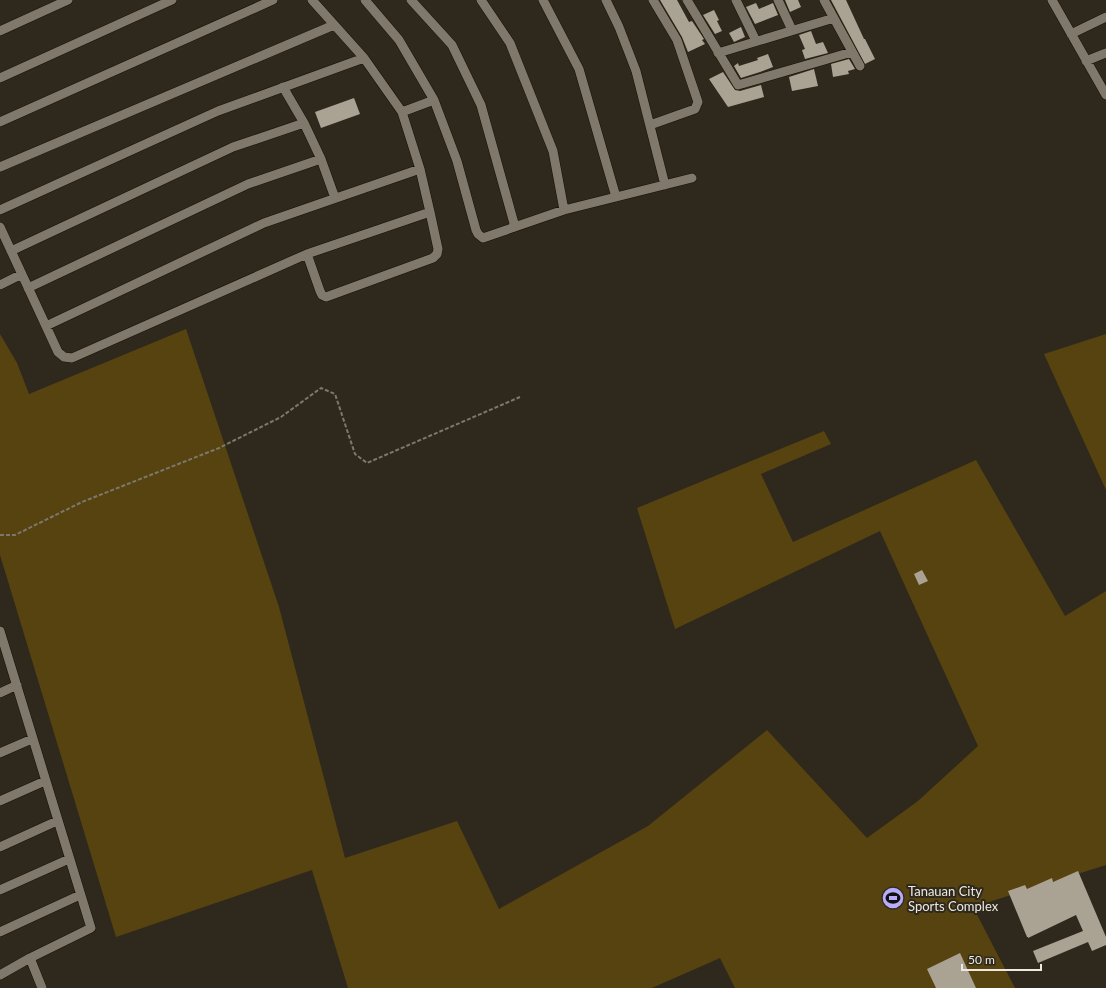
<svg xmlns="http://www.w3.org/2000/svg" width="1106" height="988" font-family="Lato,sans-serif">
  <rect width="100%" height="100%" fill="#2e291c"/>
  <!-- green -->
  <path fill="#574310" d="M186,329L279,607L345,858L457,821L499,909L648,826L767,730L867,838L918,801L978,746L880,531L675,629L637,508L824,431L831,444L761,474L793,542L976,460L1065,616L1106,591V865L973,907L1015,988H735L720,958L652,988H348L312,870L116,937L0,555V334L17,363L29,394Z
    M1106,334V490L1044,354Z"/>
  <!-- building -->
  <path fill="#aaa394" d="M660,0H677L689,22L692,21L704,39L702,40L705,44L688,52L682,37Z
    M785,0H798L801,7L790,12Z
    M831,0H846L864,39H865L875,59L865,64Z
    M756,3L759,9L773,3L778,15L755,24L746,7Z
    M714,10L719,20L717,21L722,31L715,34L703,15Z
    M741,27L745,37L734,42L729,33Z
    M811,31L816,44L823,42L828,53L805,59L802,50L805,49L799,35Z
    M768,54L773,67L760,72L741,78L734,66L738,63L739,66L758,60L757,58Z
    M849,59L855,69L848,71L849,74L833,77L831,64Z
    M814,69L818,86L792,91L789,77Z
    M723,72L735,90L740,91L761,85L764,97L728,107L709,79Z
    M354,98L360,114L321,128L315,112Z
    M922,570L928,581L919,585L914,574Z
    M1078,871L1106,937V945L1092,951L1088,942L1038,963L1033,951L1083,931L1076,915L1028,938V937H1027L1008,891L1025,885L1027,889L1052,878L1053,882Z
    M960,953L976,988H936L927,969Z"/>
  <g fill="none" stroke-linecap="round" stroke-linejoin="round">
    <!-- street casing -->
    <g stroke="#161106" stroke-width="10">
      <path id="street" d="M312,0L364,58L402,112L434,100
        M365,0L399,40L434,100L457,161L476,230L478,234L483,238L564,210L692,178
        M411,0L452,45L481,105L515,227
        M481,0L510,43L553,151L564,210
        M543,0L579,69L616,197
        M606,0L619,27L636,71L665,185
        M687,0L738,85L852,52
        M736,0L756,41
        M778,0L792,30
        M824,0L860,66
        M1052,0L1106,95
        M0,31L68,0
        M1071,34L1106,17
        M718,53L834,18
        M1086,61L1106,53
        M0,78L172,0
        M283,87L304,123
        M0,122L273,0
        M650,125L695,109L698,102L677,40L653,0
        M0,167L334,25
        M0,210L218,111L364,58
        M0,227L58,352L64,357L72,358L307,254L430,212L420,169L402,112
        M11,251L233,147L304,123L321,159
        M307,254L320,291L322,295L326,297L433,258L437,254L438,249L430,212
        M0,285L22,274
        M28,288L248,184L321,159L335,198
        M46,326L264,223L420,169
        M0,631L91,928L30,958L42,988
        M0,693L17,685
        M0,753L32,739
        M0,801L45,781
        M0,847L57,821
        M0,890L69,859
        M0,932L80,895
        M0,975L30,958"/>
    </g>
    <!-- path -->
    <path stroke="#7d786d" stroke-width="2" stroke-dasharray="4 2" stroke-linecap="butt" d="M0,535H15L82,502L219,448L281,417L321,388L335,394L355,454L367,463L520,397"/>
    <!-- street -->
    <use href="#street" stroke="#80796b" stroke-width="9"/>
  </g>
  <!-- icons -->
  <defs>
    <g id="stadium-disc" transform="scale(1.15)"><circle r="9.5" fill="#b8abf7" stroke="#2e291c"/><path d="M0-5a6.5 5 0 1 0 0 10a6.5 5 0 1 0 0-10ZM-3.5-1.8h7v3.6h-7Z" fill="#111"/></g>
  </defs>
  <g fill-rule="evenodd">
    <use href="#stadium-disc" x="893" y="898"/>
  </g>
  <g text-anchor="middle" stroke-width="4" stroke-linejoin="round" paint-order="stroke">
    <!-- poi labels -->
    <g font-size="13" fill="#ede9e1" stroke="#2e291c" text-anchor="start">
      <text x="908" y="896">Tanauan City<tspan x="908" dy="15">Sports Complex</tspan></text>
    </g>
  </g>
  <!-- scale -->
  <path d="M962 964v6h79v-6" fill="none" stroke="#ede9e1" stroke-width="2"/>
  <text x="968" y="964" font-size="12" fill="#ede9e1" stroke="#2e291c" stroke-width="3" paint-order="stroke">50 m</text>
</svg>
